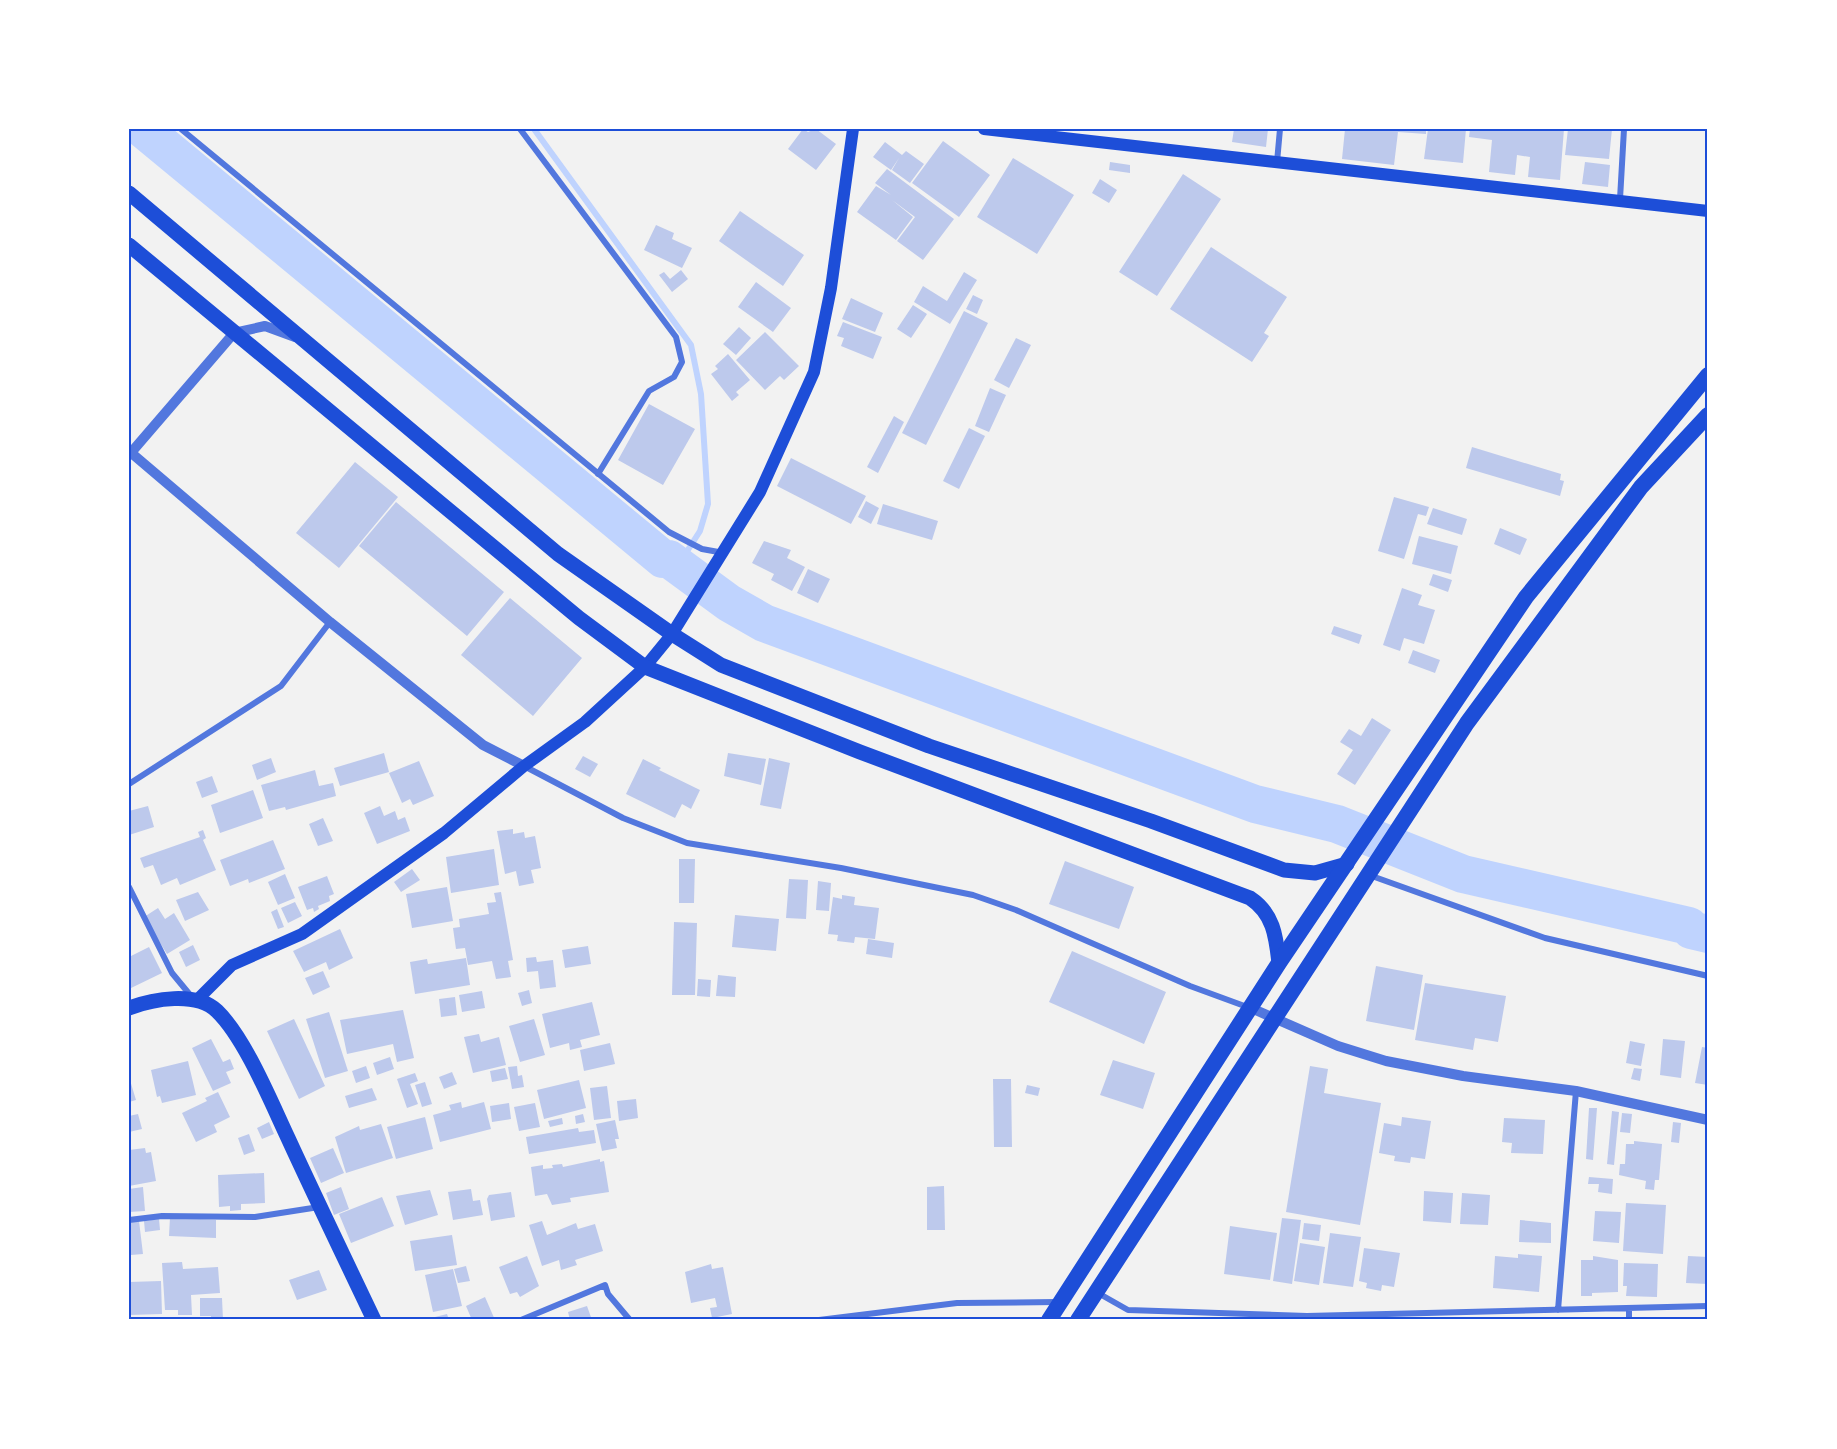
<svg xmlns="http://www.w3.org/2000/svg" width="1837" height="1449" font-family="'DejaVu Sans',sans-serif">
  <rect width="100%" height="100%" fill="#f2f2f2"/>
  <g fill="none" stroke-linecap="round" stroke-linejoin="round">
    <!-- stream -->
    <path stroke="#bfd3fe" stroke-width="6" d="M534,129L691,345L701,394L708,504L700,531L677,567"/>
    <!-- river -->
    <path stroke="#bfd3fe" stroke-width="38" d="M143,129L663,559H669L729,603L764,623L1255,804L1337,824L1463,874L1689,926L1691,930L1708,934"/>
  </g>
  <!-- building -->
  <path fill="#bdc9ec" d="M803,129L808,132L816,129L836,144L816,170L788,149Z
    M1234,129H1268L1266,147L1232,142Z
    M1345,129H1426V134L1398,132L1394,165L1342,159Z
    M1428,129H1466L1463,163L1424,159Z
    M1470,129H1564L1560,180L1528,177L1530,157L1517,155L1515,175L1489,172L1492,140L1469,137Z
    M1568,129H1612L1609,159L1565,155Z
    M943,141L990,175L959,217L912,183Z
    M885,142L902,155L906,151L924,164L910,183L892,170L899,158L891,170L873,157Z
    M1013,158L1074,195L1037,254L977,217Z
    M1110,162L1130,165V173L1109,170Z
    M1585,162L1610,165L1608,187L1582,184Z
    M887,169L954,219L923,260L897,241L915,217L892,200L913,217L896,240L857,212L876,186L891,195L875,183Z
    M1183,174L1221,199L1157,296L1119,272Z
    M1100,179L1117,190L1109,203L1092,193Z
    M740,211L804,255L783,286L719,241Z
    M656,225L674,233L672,239L692,248L682,268L644,250Z
    M1211,247L1287,297L1264,333L1269,336L1252,362L1170,309Z
    M681,270L688,279L672,292L659,275L664,272L670,279Z
    M964,272L977,280L950,324L914,302L923,286L947,301Z
    M756,282L791,308L773,332L738,307Z
    M973,295L983,300L977,314L966,309Z
    M851,298L883,313L875,332L842,319Z
    M913,305L927,314L911,338L897,329Z
    M964,311L988,323L926,445L902,433Z
    M843,322L882,337L873,359L841,346L844,338L837,336Z
    M739,327L751,338L736,355L723,344Z
    M765,332L799,366L784,380L780,376L765,390L736,360Z
    M1016,338L1031,345L1009,388L994,380Z
    M728,354L750,380L736,392L739,395L732,401L711,374L718,369L715,366Z
    M990,388L1006,395L989,432L975,426Z
    M649,404L695,429L663,485L618,460Z
    M894,416L904,422L878,473L867,467Z
    M969,428L985,436L959,489L943,481Z
    M1472,447L1561,474L1560,480L1564,481L1560,496L1466,468Z
    M791,458L866,496L851,524L777,486Z
    M355,462L398,497L339,568L296,533Z
    M1394,497L1429,507L1426,516L1418,514L1404,559L1378,551Z
    M866,501L879,508L871,524L858,517Z
    M396,502L504,592L467,636L359,546Z
    M883,504L938,521L932,540L877,524Z
    M1433,508L1467,519L1462,535L1427,524Z
    M1500,528L1527,539L1520,555L1494,544Z
    M1419,536L1458,546L1451,574L1412,564Z
    M764,541L791,550L787,558L805,567L792,591L771,580L774,574L752,563Z
    M808,569L830,579L818,603L797,593Z
    M1433,574L1452,580L1448,592L1429,585Z
    M1402,588L1422,595L1418,605L1435,610L1424,644L1404,638L1400,651L1383,645Z
    M510,598L582,658L533,716L461,655Z
    M1334,626L1362,635L1359,644L1331,634Z
    M1413,650L1440,660L1435,673L1408,663Z
    M1372,718L1391,730L1355,785L1337,774L1353,750L1340,742L1349,729L1361,736Z
    M384,753L389,772L340,786L334,768Z
    M728,753L766,759L761,785L724,776Z
    M583,756L598,764L590,777L575,769Z
    M271,758L276,772L257,780L252,765Z
    M769,758L790,763L781,809L760,805Z
    M643,759L661,768L659,770L700,790L691,809L682,804L675,818L626,794Z
    M419,761L434,796L413,805L410,799L402,803L389,773Z
    M315,770L319,786L333,783L336,796L286,810L285,807L269,811L261,785Z
    M212,776L218,792L202,798L196,782Z
    M253,790L263,818L220,833L211,805Z
    M148,806L154,827L129,835V811Z
    M380,806L384,816L395,811L398,820L405,817L410,831L377,844L364,813Z
    M323,818L333,841L318,846L309,824Z
    M513,829V834L524,832L525,838L535,836L541,868L531,870L534,883L519,886L516,871L505,874L497,831Z
    M203,830L206,838L203,840L216,870L180,885L177,878L161,885L153,865L144,868L140,858L200,837L198,832Z
    M273,840L285,869L249,883L248,879L230,886L220,860Z
    M494,849L499,885L451,893L446,857Z
    M679,859H695L694,903H679Z
    M1065,861L1134,887L1119,929L1049,904Z
    M412,869L420,880L401,892L394,882Z
    M285,874L295,898L278,905L268,882Z
    M327,876L334,894L329,896L330,901L318,906L319,909L314,912L313,908L307,910L298,887Z
    M789,879L808,880L806,919L786,918Z
    M818,881L831,883L829,911L816,910Z
    M447,887L453,921L412,928L406,894Z
    M198,892L209,910L185,921L176,900Z
    M501,892L513,960L508,961L511,977L496,979L492,961L468,965L465,948L456,949L453,928L460,927L459,919L489,914L487,903L496,902L494,893Z
    M842,895L855,897L854,905L879,908L875,939L855,937L854,943L837,941L838,935L828,934L833,897L842,899Z
    M295,902L302,916L288,923L281,908Z
    M158,908L165,919L174,913L190,940L167,954L144,917Z
    M277,909L284,927L278,929L271,912Z
    M735,915L779,919L776,951L732,947Z
    M674,922L697,923L695,995H672Z
    M340,929L353,958L329,970L326,962L304,972L293,951Z
    M868,939L894,943L892,958L866,954Z
    M193,945L200,960L186,967L179,952Z
    M588,946L591,964L565,968L562,950Z
    M149,947L162,973L129,989V957Z
    M1072,951L1166,992L1144,1044L1049,1002Z
    M536,957L537,962L553,960L556,987L540,989L538,971L527,972L526,958Z
    M466,958L470,985L415,994L410,962L427,959L428,964Z
    M1376,966L1423,975L1414,1030L1366,1021Z
    M323,971L330,987L313,995L305,978Z
    M718,975L736,977L735,997L716,996Z
    M698,979L711,980L710,997L697,996Z
    M1425,983L1506,996L1498,1042L1475,1038L1473,1050L1415,1040Z
    M529,990L532,1003L522,1006L518,993Z
    M482,991L485,1008L462,1012L459,995Z
    M455,997L457,1015L441,1017L439,999Z
    M592,1002L600,1035L580,1040L582,1047L570,1050L569,1043L550,1048L542,1014Z
    M403,1010L414,1058L397,1062L393,1044L347,1054L340,1020Z
    M329,1012L348,1071L325,1078L306,1019Z
    M294,1019L325,1086L299,1099L267,1031Z
    M534,1019L545,1055L520,1062L509,1026Z
    M479,1034L481,1042L499,1037L506,1065L473,1073L464,1037Z
    M211,1039L223,1062L230,1059L234,1069L226,1072L231,1083L213,1091L192,1048Z
    M1663,1039L1685,1041L1681,1078L1660,1075Z
    M1630,1041L1645,1044L1641,1066L1626,1063Z
    M610,1043L615,1064L584,1071L580,1050Z
    M1702,1047L1708,1048V1085L1695,1083Z
    M390,1057L394,1069L377,1075L373,1063Z
    M1113,1060L1155,1073L1143,1109L1100,1095Z
    M188,1061L196,1095L162,1103L160,1096L157,1097L151,1070Z
    M366,1066L370,1078L356,1083L352,1071Z
    M517,1066L518,1076L522,1075L524,1087L512,1089L508,1067Z
    M1310,1066L1328,1069L1324,1093L1381,1103L1360,1225L1286,1212Z
    M505,1068L508,1079L492,1082L490,1071Z
    M1634,1068L1642,1069L1640,1081L1631,1079Z
    M452,1072L457,1084L444,1089L439,1077Z
    M415,1073L418,1081L410,1084L418,1104L407,1108L397,1079Z
    M129,1077L136,1100L129,1102Z
    M993,1079H1011L1012,1147H994Z
    M579,1080L586,1108L544,1119L537,1090Z
    M425,1082L432,1104L422,1107L415,1085Z
    M1027,1085L1040,1088L1038,1096L1025,1093Z
    M607,1086L611,1118L594,1120L590,1088Z
    M372,1088L377,1100L349,1108L345,1096Z
    M218,1092L230,1117L214,1125L217,1132L196,1142L182,1113L207,1101L205,1098Z
    M636,1099L638,1118L619,1121L617,1101Z
    M461,1102L462,1108L484,1102L491,1129L440,1142L433,1115L451,1110L449,1105Z
    M509,1103L511,1119L492,1122L490,1106Z
    M535,1103L540,1127L519,1131L514,1107Z
    M1589,1108H1597L1593,1160L1586,1159Z
    M1612,1111L1619,1112L1614,1165L1607,1164Z
    M1622,1113L1632,1114L1630,1133L1620,1132Z
    M138,1114L142,1129L129,1132V1116Z
    M583,1114L585,1122L576,1124L575,1116Z
    M425,1117L433,1149L396,1159L387,1127Z
    M1402,1117L1431,1121L1425,1159L1411,1157L1410,1163L1394,1161L1395,1156L1379,1153L1384,1123L1401,1126Z
    M562,1118L563,1124L550,1127L548,1121Z
    M1504,1118L1545,1120L1543,1154L1511,1153L1512,1143L1502,1142Z
    M615,1120L619,1139H615L617,1148L602,1151L596,1124Z
    M269,1122L274,1134L262,1139L257,1128Z
    M1673,1122L1681,1123L1679,1143L1671,1142Z
    M381,1124L393,1158L346,1173L335,1137L359,1126L360,1130Z
    M578,1128L579,1132L594,1130L596,1143L529,1154L526,1137Z
    M249,1134L255,1151L244,1155L238,1138Z
    M1634,1141L1662,1144L1659,1180H1655L1654,1190L1645,1189L1646,1181L1619,1175L1620,1164H1625L1626,1144H1634Z
    M145,1148L146,1153L151,1152L156,1181L129,1186V1150Z
    M333,1148L344,1173L321,1183L310,1158Z
    M600,1159V1162L604,1161L609,1192L570,1198L571,1202L552,1205L547,1194L535,1196L531,1167L543,1165V1169L553,1168L552,1165L562,1164L563,1167Z
    M264,1173L265,1203L241,1204V1210L230,1211V1206L219,1207L218,1175Z
    M1589,1177L1613,1179L1612,1194L1598,1192L1599,1184H1588Z
    M944,1186L945,1230H927V1187Z
    M143,1187L145,1211L129,1212V1189Z
    M341,1187L349,1209L334,1215L326,1193Z
    M471,1189L473,1201L480,1200L483,1215L453,1220L448,1192Z
    M430,1190L438,1215L405,1225L396,1196Z
    M1424,1191L1453,1193L1451,1223L1423,1221Z
    M511,1192L515,1217L491,1221L487,1199L489,1195Z
    M1462,1193L1490,1195L1488,1225L1460,1224Z
    M382,1197L394,1226L351,1243L339,1214Z
    M1626,1203L1666,1205L1663,1254L1623,1251Z
    M1595,1211L1621,1212L1619,1243L1593,1241Z
    M170,1217L216,1220V1238L169,1236Z
    M1282,1218L1301,1220L1292,1284L1273,1281Z
    M159,1219L160,1230L145,1232L144,1221Z
    M1520,1220L1551,1223V1243L1519,1242Z
    M139,1221L143,1254L131,1255L129,1222Z
    M542,1221L547,1235L576,1223L578,1229L595,1224L603,1251L575,1260L577,1265L561,1270L559,1260L542,1266L529,1225Z
    M1304,1223L1321,1225L1319,1241L1302,1239Z
    M1230,1226L1277,1233L1270,1280L1224,1274Z
    M1330,1233L1361,1237L1353,1287L1323,1283Z
    M452,1235L457,1265L415,1271L410,1241Z
    M1300,1243L1325,1247L1319,1285L1294,1281Z
    M1364,1248L1400,1253L1394,1287L1382,1285L1381,1291L1366,1288L1367,1283L1359,1281Z
    M1518,1254L1542,1256L1539,1292L1493,1288L1495,1256L1518,1258Z
    M527,1256L539,1286L520,1297L517,1292L510,1294L499,1267Z
    M1593,1256L1618,1260V1292L1592,1293V1296H1581V1260H1593Z
    M1688,1256L1708,1257V1284L1686,1283Z
    M182,1262L183,1269L218,1267L220,1293L191,1295L192,1315H178V1310H165L162,1263Z
    M1624,1263L1658,1264L1657,1297L1626,1296L1627,1286H1623Z
    M711,1264L712,1269L723,1267L732,1314L712,1318L710,1308L717,1307L715,1298L691,1303L685,1272Z
    M466,1266L470,1281L458,1283L454,1269Z
    M453,1269L462,1306L433,1312L425,1275Z
    M319,1270L327,1290L297,1300L289,1280Z
    M161,1281L162,1314L129,1315V1282Z
    M485,1297L495,1320H472L466,1306Z
    M200,1298H222L223,1320H211V1316H200Z
    M587,1306L592,1320H570L568,1312Z
    M447,1314L449,1320H427V1319Z"/>
  <g fill="none" stroke-linecap="round" stroke-linejoin="round">
    <!-- minor -->
    <path stroke="#5277de" stroke-width="6" d="M181,129L669,532L702,549L724,553
      M520,129L676,337L682,362L674,377L649,391L598,474
      M1277,162L1280,129
      M1620,199L1624,129
      M524,766L623,818L687,843L841,868L973,895L1016,910L1190,986L1250,1008
      M129,784L281,686L330,622
      M1369,875L1545,938L1708,976
      M129,887L172,973L191,996
      M129,1220L162,1216L255,1217L319,1207
      M1098,1293L1128,1310L1307,1316L1708,1306
      M1558,1310L1576,1091
      M1629,1310V1320
      M521,1320L605,1285L608,1294L630,1320
      M819,1320L957,1303L1057,1302"/>
    <!-- tertiary -->
    <path stroke="#5277de" stroke-width="10" d="M129,451L330,622L483,745L524,766
      M129,455L234,333L265,326L295,337
      M1251,1008L1338,1046L1386,1061L1463,1076L1576,1091L1708,1120"/>
    <!-- secondary -->
    <path stroke="#1d4ed8" stroke-width="12" d="M984,129L1708,211
      M196,1001L232,965L302,934L444,833L524,766L585,722L645,667L672,634L760,492L814,372L831,288L853,129"/>
    <!-- primary -->
    <path stroke="#1d4ed8" stroke-width="15" d="M129,193L558,554L672,634L721,665L929,746L1151,821L1284,870L1315,873L1347,864
      M129,245L579,618L645,667L860,752L1250,898C1274,914 1276,937 1279,963
      M129,1008C153,999 196,991 217,1011C245,1038 271,1102 288,1138C316,1199 345,1259 374,1320"/>
    <!-- trunk -->
    <path stroke="#1d4ed8" stroke-width="16" d="M1049,1320L1279,963L1526,597L1708,375
      M1078,1320L1467,723L1641,487L1708,415"/>
  </g>
  <!-- border -->
  <rect width="1837" height="1449" fill="none" stroke="#ffffff" stroke-width="261"/>
  <rect x="130" y="130" width="1576" height="1188" fill="none" stroke="#1d4ed8" stroke-width="2"/>
</svg>
